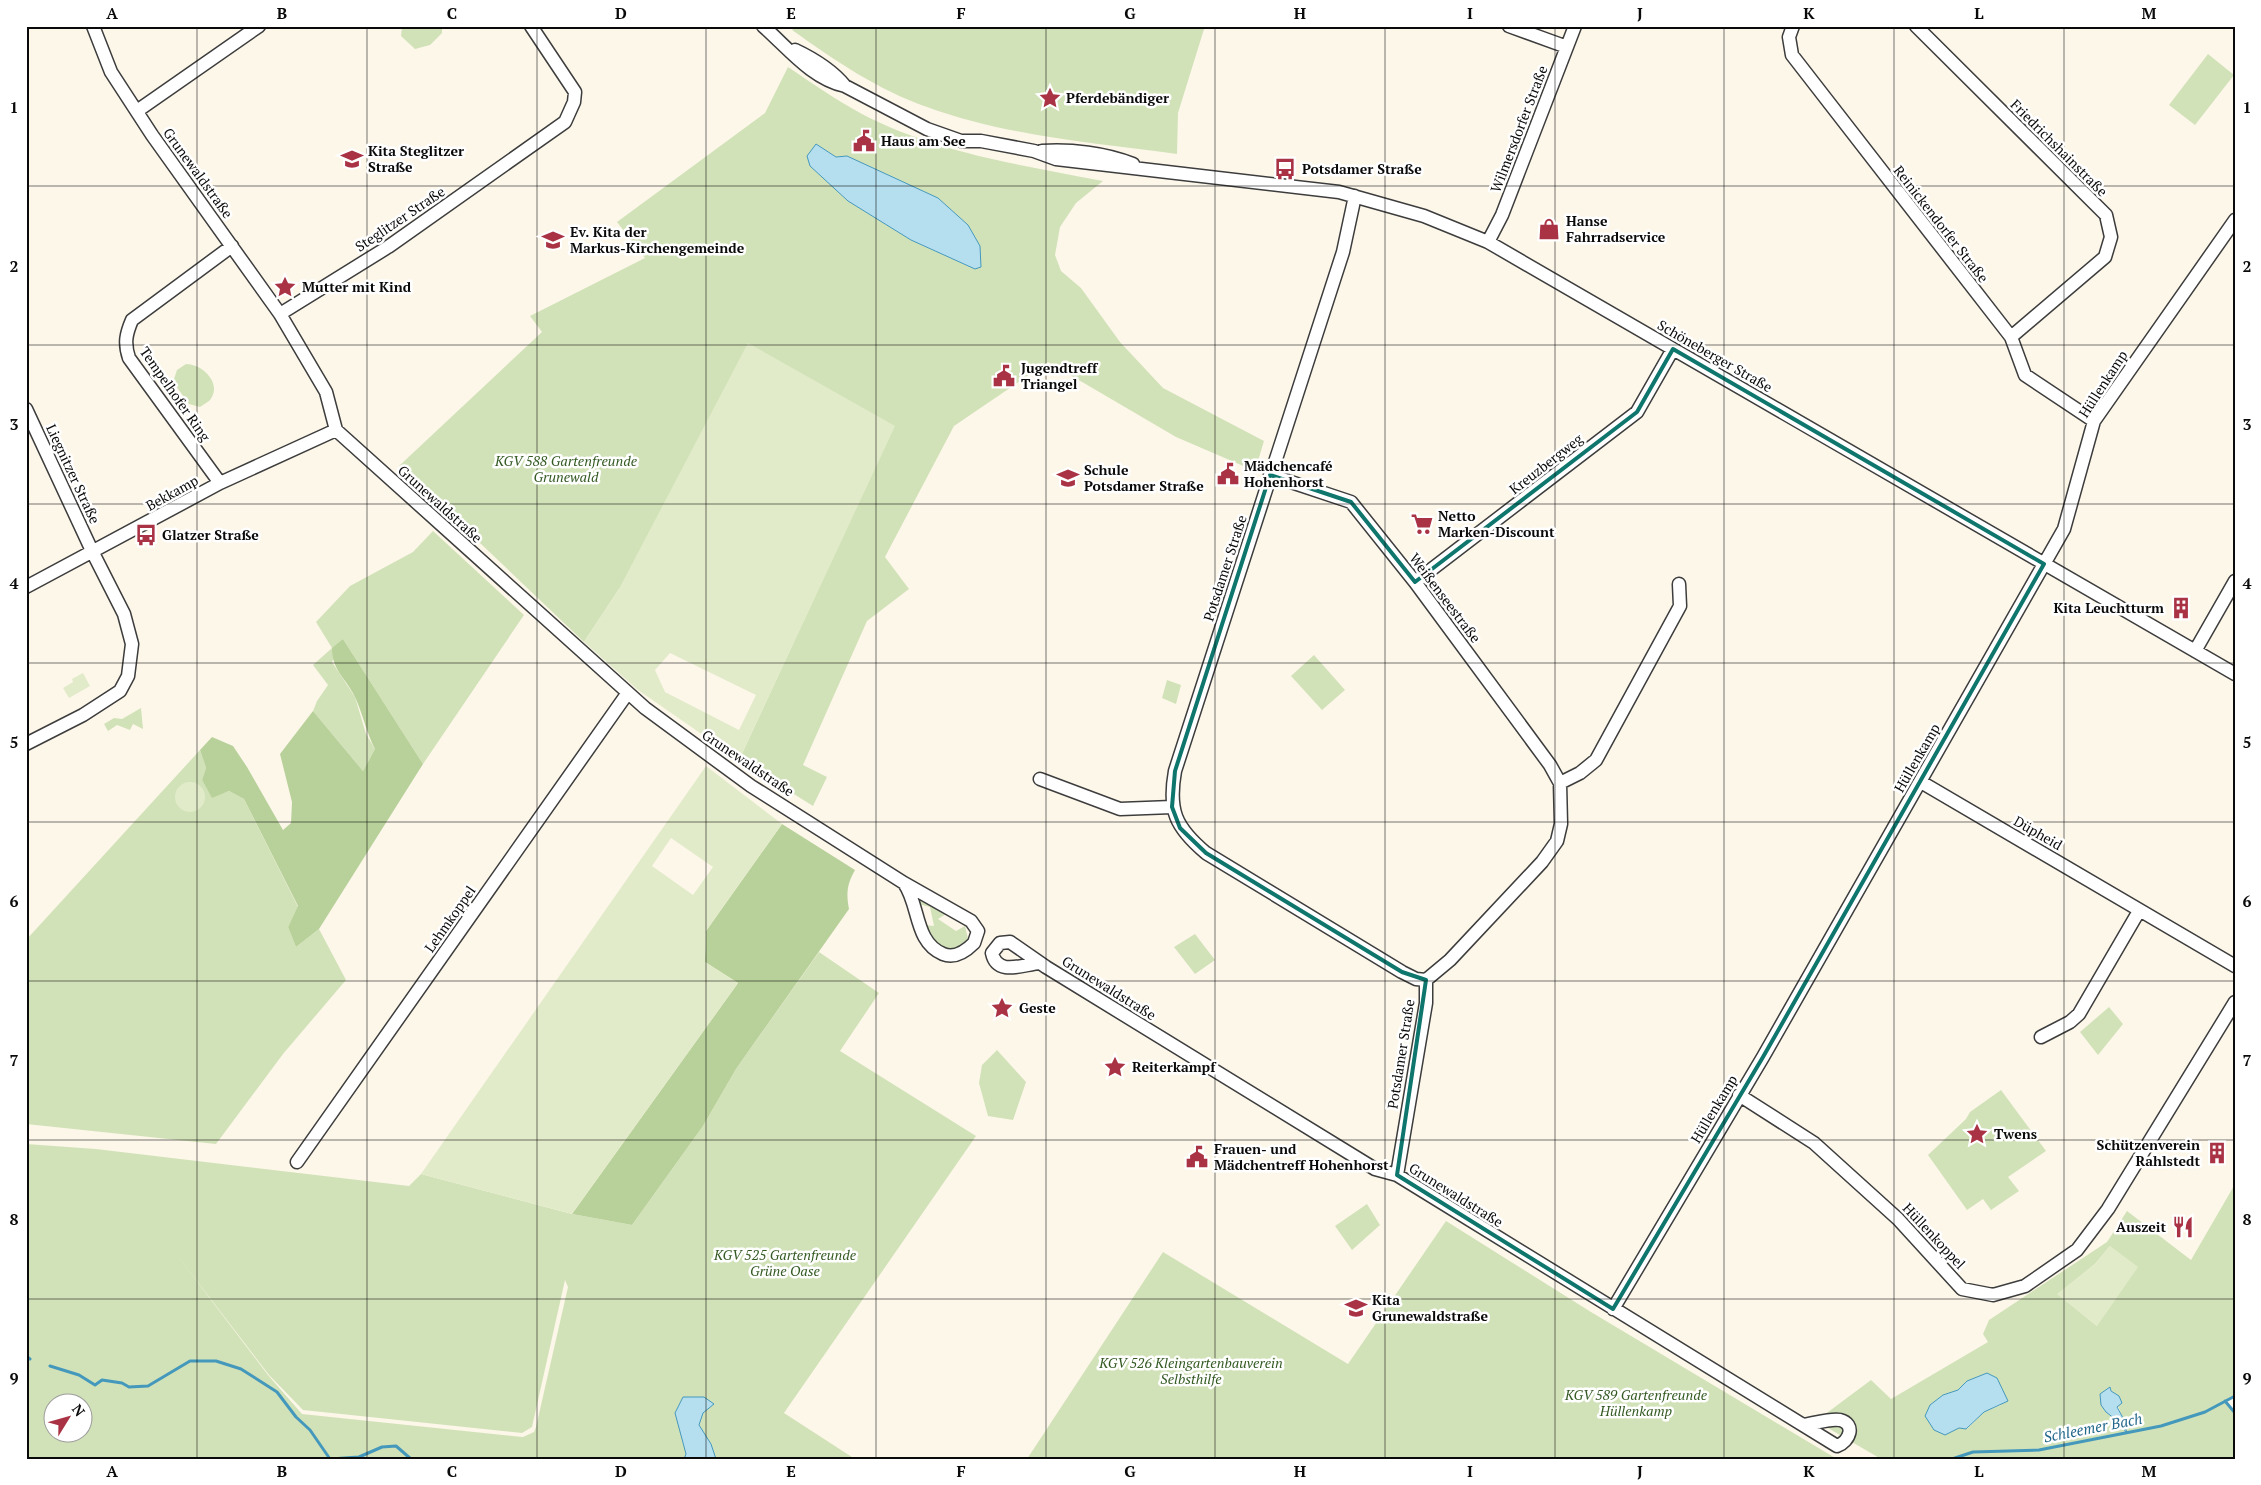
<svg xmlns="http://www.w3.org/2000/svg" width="2261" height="1485" font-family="'PT Serif',serif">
  <rect width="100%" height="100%" fill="#fdf7ea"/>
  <!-- green -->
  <path fill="#d2e2b8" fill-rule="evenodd" d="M402,26H442V33L430,45L415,49L401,36Z
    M797,26H1205L1178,113L1177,154C1093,143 1007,136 927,107C878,90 834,60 792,30Z
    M2208,54L2234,75L2195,125L2169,105Z
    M788,67C812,83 836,100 862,114C937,153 1021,165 1103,181L1076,203L1060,227L1055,255L1061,271L1081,288L1120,342L1163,388L1264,441L1255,471L1176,437L1048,362L954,426L885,557L909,589L867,621L803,765L827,777L813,806L739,760L894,426L619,589L584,642L399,466L542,332L530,316L645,258L617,222L765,113ZM816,144L836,157L847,156L938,198L968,225L980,246L975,269L911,240L848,201L810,166Z
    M186,364C202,364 223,383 210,400C208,402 203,405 200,407L189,404L173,382L177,370Z
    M433,531L524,615L423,764L343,639L332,662L355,697L366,734L375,749L363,771L313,711L317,701L328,685L313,665L332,648L316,622L350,586L413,552Z
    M1314,655L1345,690L1322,710L1291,676Z
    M1167,680L1181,685L1176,704L1162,698Z
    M141,708L143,729L133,724L130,730L117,725L108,731L104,724L114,718L122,719Z
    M200,750L206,768L202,780L212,797L229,791L244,799L298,907L288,927L296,947L319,929L346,980L283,1054L216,1144L26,1124V940Z
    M918,897L946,914L938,919L956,931L965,926L968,939L965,943L957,948L949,949L939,945L938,942L936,944L932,941L925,925L934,926L930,907L918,904L916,899Z
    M1195,934L1215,960L1195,974L1174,947Z
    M819,952L879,993L840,1051L976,1136L784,1413L855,1459H716L711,1444L699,1425L703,1413L713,1404L703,1397L682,1440L686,1454L684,1459H26V1144L96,1149L409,1186L421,1174L572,1214L632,1225L703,1126L736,1069ZM177,1255L269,1375L303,1410L522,1433L532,1427L565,1280L568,1287L536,1427L534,1432L523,1437L302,1414L268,1375ZM52,1402H82V1432H52Z
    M2109,1007L2123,1024L2098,1055L2080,1032Z
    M997,1050L1026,1082L1013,1120L988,1116L979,1083L982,1065Z
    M2001,1090L2046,1151L2008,1177L2019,1191L1991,1210L1983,1199L1967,1210L1928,1155L1966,1119L1970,1112Z
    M2235,1184V1396L2225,1401L2235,1413V1459H1881L1816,1421L1871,1380L1891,1399L1988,1342L1983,1334L1989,1320L2107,1242L2127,1211L2191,1260ZM2110,1246L2097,1326L2058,1294L2095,1264ZM1987,1373L2001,1405L1984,1412L1967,1429L1959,1428L1930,1405L1943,1395L1958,1390L1967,1381ZM2110,1387L2122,1416L2115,1419L2106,1412Z
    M1367,1204L1380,1225L1352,1250L1335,1226Z
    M1446,1221L1591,1312L1837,1459H1027L1163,1252L1348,1364Z"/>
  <!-- forest -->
  <path fill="#b8d19a" d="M343,639L423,764L319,929L296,947L288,927L298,906L244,799L229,791L212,798L202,780L206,768L200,750L212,737L233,746L247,767L283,830L291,823L292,802L280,754L313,711L363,771L375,749C366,732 363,714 355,697C346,678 332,671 332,648Z
    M782,824L855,870C847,884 846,893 849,909L736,1069L703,1126L632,1225L572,1214L738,983L705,962L706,931Z"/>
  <!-- pitch -->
  <path fill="#e2ebc9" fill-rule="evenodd" d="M748,343L895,426L739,760L638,690L584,642L619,589ZM670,653L756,695L739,730L665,692L655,670Z
    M83,673L90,686L69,698L63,688L73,682L72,679Z
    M706,766L782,824L706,931L705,962L738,983L572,1214L421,1174ZM671,838L713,867L693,895L652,866Z
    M175 797a15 15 0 1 1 30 0a15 15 0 1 1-30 0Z
    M2110,1246L2138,1267L2097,1326L2057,1294L2095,1264Z"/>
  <!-- water -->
  <path fill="#b5deee" stroke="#4498bc" d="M816,144L836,157L847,156L938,198L968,225L980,246L981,267L975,269L911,240L848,201L810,166L807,156Z
    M1987,1373L1997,1378L2008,1401L1984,1412L1966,1429L1959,1428L1945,1435L1934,1430L1925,1416L1930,1405L1943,1395L1958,1390L1967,1381Z
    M2110,1387L2111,1391L2119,1396L2122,1403L2117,1407L2122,1416L2127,1433L2115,1419L2106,1412L2101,1405L2100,1394Z
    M683,1397H704L714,1404L703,1413L699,1425L711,1444L716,1459H684L686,1454L675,1413Z"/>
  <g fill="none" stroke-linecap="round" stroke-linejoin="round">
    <!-- stream -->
    <path stroke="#4498bc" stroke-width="3" d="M26,1356L30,1359
      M50,1366L79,1375L95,1385L102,1380L122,1383L129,1387L148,1386L190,1361H216L241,1369L277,1392L296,1417L310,1430L330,1459L359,1457L382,1447L396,1446L411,1459
      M2225,1401L2235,1413
      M1952,1459L1973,1452L2039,1450L2161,1426L2205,1412L2235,1396"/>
    <!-- minor casing -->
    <g stroke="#3d3d3d" stroke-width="15">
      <path id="minor" d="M93,26L111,72L152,135L280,314L326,392L336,430L645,708L751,786L904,883L971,921L978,931L974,943C966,951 955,959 943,954C914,942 920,905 904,883
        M763,26C788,48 812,79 845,86L927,129L961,141H981L1034,151L1056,159L1339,192L1424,216L1488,242L2235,674
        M1509,26L1567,47
        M1793,26L1789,37L1792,55L2011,337L2025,375L2094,421
        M1916,26L2106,215L2111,237L2105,257L2011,337
        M795,50C814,59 832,70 845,86
        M137,111L259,26
        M1042,151C1071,149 1105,153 1133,164
        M1355,196L1343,252L1175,771C1168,810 1175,827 1206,853L1402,972L1416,979L1426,980V1003L1397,1175
        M1488,242L1502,215L1575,26
        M280,314L388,247L565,122L574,102L575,92L531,26
        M26,409L93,553L124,614L132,644L128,676L120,691L83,715L26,744
        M1270,475L1351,502L1415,582L1550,765L1560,783L1561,824L1557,841L1542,862L1450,960L1426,980
        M220,483L129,358C124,343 126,334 132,320L232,246
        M1415,582L1637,412L1673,349
        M26,587L220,483L336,430
        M2195,651L2235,581
        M1040,779L1120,809L1172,807
        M1921,782L2235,966
        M1560,783L1580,773L1596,760L1680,606L1679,584
        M1040,963C1024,964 997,977 992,953L1000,943L1010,942L1046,967L1375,1169L1397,1175L1837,1446C1850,1441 1856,1424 1840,1420C1830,1418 1813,1424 1803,1425
        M2041,1037L2070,1022L2079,1014L2139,911
        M1739,1095L1814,1143L1898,1219L1962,1289L1993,1295L2025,1286L2077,1250L2108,1209L2235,1002
        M297,1162L627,694
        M1613,1309L1763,1057L2064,529L2094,421L2235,220"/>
    </g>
    <!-- minor -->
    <use href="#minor" stroke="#fff" stroke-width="12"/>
  </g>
  <!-- marked area -->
  <path fill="none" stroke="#0f766e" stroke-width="4" stroke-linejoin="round" d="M1673,349L2044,564L1763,1057L1613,1309L1397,1175L1426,980L1402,972L1206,853L1180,828L1172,807L1175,771L1270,475L1351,502L1415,582L1637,412Z"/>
  <!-- grid -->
  <path fill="none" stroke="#0a0a0a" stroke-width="1" stroke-opacity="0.55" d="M197,26V1459M367,26V1459M537,26V1459M706,26V1459M876,26V1459M1046,26V1459M1215,26V1459M1385,26V1459M1555,26V1459M1724,26V1459M1894,26V1459M2064,26V1459M26,186H2235M26,345H2235M26,504H2235M26,663H2235M26,822H2235M26,981H2235M26,1140H2235M26,1299H2235"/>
  <!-- icons -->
  <defs>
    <g id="sight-bare" transform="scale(1.725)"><path d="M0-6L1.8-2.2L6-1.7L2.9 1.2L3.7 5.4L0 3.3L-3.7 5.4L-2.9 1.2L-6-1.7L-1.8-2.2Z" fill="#a93344" stroke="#fff" stroke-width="2.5" paint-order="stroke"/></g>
    <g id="civic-bare" transform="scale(1.725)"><path d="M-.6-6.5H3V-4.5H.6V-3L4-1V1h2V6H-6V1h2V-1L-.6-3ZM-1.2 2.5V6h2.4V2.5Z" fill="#a93344" stroke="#fff" stroke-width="2.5" paint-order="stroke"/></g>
    <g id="school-bare" transform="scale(1.725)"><path d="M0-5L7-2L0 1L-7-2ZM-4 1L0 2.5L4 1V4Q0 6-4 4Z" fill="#a93344" stroke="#fff" stroke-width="2.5" paint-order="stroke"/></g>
    <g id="bus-bare" transform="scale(1.725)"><path d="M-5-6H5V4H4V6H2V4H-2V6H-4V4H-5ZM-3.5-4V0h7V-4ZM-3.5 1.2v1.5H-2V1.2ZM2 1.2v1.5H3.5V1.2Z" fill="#a93344" stroke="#fff" stroke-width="2.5" paint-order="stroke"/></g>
    <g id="shop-bare" transform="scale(1.725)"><path d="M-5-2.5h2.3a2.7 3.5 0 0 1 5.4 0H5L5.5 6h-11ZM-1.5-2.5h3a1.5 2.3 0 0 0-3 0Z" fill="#a93344" stroke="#fff" stroke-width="2.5" paint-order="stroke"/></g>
    <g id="supermarket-bare" transform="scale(1.725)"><path d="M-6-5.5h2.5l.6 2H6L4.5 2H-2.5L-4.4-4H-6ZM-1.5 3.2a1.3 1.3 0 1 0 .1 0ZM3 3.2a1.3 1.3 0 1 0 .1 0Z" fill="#a93344" stroke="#fff" stroke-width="2.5" paint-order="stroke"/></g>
    <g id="building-bare" transform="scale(1.725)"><path d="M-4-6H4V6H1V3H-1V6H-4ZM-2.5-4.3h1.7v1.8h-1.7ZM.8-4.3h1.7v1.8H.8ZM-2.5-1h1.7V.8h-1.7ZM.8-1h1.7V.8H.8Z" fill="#a93344" stroke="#fff" stroke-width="2.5" paint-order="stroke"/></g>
    <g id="restaurant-bare" transform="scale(1.725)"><path d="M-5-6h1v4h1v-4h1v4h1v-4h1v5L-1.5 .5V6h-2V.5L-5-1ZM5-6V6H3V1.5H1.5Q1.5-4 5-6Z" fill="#a93344" stroke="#fff" stroke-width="2.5" paint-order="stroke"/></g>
  </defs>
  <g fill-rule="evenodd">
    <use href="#sight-bare" x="1050" y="98"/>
    <use href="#civic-bare" x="864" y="141"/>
    <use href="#school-bare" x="352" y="159"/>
    <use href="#bus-bare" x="1285" y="169"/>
    <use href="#shop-bare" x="1549" y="229"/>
    <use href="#school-bare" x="553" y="240"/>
    <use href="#sight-bare" x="285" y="287"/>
    <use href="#civic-bare" x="1004" y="376"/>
    <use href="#civic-bare" x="1228" y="474"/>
    <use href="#school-bare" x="1068" y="478"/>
    <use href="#supermarket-bare" x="1422" y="524"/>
    <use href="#bus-bare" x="146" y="535"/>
    <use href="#building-bare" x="2181" y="608"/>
    <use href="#sight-bare" x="1002" y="1008"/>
    <use href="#sight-bare" x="1115" y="1067"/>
    <use href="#sight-bare" x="1977" y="1134"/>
    <use href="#building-bare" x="2217" y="1153"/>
    <use href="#civic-bare" x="1197" y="1157"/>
    <use href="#restaurant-bare" x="2183" y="1227"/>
    <use href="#school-bare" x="1356" y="1308"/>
  </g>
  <g text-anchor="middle" stroke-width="5" stroke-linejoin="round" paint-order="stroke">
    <!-- poi labels -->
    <g font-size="14" font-weight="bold" fill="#0a0a0a" stroke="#fff" text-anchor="start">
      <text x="1066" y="103">Pferdebändiger</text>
      <text x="881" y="146">Haus am See</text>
      <text x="368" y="156">Kita Steglitzer<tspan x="368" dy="16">Straße</tspan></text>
      <text x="1302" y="174">Potsdamer Straße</text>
      <text x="1566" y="226">Hanse<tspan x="1566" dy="16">Fahrradservice</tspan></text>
      <text x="570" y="237">Ev. Kita der<tspan x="570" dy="16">Markus-Kirchengemeinde</tspan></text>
      <text x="302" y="292">Mutter mit Kind</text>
      <text x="1021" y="373">Jugendtreff<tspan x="1021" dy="16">Triangel</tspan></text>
      <text x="1244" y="471">Mädchencafé<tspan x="1244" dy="16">Hohenhorst</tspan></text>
      <text x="1084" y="475">Schule<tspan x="1084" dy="16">Potsdamer Straße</tspan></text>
      <text x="1438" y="521">Netto<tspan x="1438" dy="16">Marken-Discount</tspan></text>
      <text x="162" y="540">Glatzer Straße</text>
      <text x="2164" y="613" text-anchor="end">Kita Leuchtturm</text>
      <text x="1019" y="1013">Geste</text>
      <text x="1132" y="1072">Reiterkampf</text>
      <text x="1994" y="1139">Twens</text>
      <text x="2200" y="1150" text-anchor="end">Schützenverein<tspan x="2200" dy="16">Rahlstedt</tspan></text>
      <text x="1214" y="1154">Frauen- und<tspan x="1214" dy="16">Mädchentreff Hohenhorst</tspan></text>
      <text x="2166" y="1232" text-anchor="end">Auszeit</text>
      <text x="1372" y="1305">Kita<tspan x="1372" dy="16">Grunewaldstraße</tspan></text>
    </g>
    <!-- street labels -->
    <g font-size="14" fill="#0a0a0a" stroke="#fff">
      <text transform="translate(1519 129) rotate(-69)" y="5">Wilmersdorfer Straße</text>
      <text transform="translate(2059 148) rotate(45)" y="5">Friedrichshainstraße</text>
      <text transform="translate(198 173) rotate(54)" y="5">Grunewaldstraße</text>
      <text transform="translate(400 219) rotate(-34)" y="5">Steglitzer Straße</text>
      <text transform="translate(1941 224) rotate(52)" y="5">Reinickendorfer Straße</text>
      <text transform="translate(1715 356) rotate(30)" y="5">Schöneberger Straße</text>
      <text transform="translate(2103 384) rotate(-57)" y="5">Hüllenkamp</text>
      <text transform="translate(175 394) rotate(55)" y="5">Tempelhofer Ring</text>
      <text transform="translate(1546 464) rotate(-38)" y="5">Kreuzbergweg</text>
      <text transform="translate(73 474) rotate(65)" y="5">Liegnitzer Straße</text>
      <text transform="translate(172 493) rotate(-29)" y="5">Bekkamp</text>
      <text transform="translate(440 504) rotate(42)" y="5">Grunewaldstraße</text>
      <text transform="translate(1225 568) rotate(-72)" y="5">Potsdamer Straße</text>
      <text transform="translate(1445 598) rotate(53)" y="5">Weißenseestraße</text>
      <text transform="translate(1917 758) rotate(-60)" y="5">Hüllenkamp</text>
      <text transform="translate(748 763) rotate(34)" y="5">Grunewaldstraße</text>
      <text transform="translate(2038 833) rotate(30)" y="5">Düpheid</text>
      <text transform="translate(450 919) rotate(-55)" y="5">Lehmkoppel</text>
      <text transform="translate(1109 988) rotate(32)" y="5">Grunewaldstraße</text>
      <text transform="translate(1401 1054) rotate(-81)" y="5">Potsdamer Straße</text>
      <text transform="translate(1714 1109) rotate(-59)" y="5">Hüllenkamp</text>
      <text transform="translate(1456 1195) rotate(32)" y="5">Grunewaldstraße</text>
      <text transform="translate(1934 1236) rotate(47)" y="5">Hüllenkoppel</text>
    </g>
    <!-- park labels -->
    <g font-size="14" font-style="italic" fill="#345a23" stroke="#fff">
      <text x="566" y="466">KGV 588 Gartenfreunde<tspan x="566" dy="16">Grunewald</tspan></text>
      <text x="785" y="1260">KGV 525 Gartenfreunde<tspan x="785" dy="16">Grüne Oase</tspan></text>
      <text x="1191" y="1368">KGV 526 Kleingartenbauverein<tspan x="1191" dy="16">Selbsthilfe</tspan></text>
      <text x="1636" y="1400">KGV 589 Gartenfreunde<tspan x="1636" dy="16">Hüllenkamp</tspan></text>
    </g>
    <!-- water labels -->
    <g font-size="15" font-style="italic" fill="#23688c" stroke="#fff">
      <text transform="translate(2093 1428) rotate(-11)" y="5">Schleemer Bach</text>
    </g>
  </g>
  <!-- border -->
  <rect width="2261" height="1485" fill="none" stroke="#ffffff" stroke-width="55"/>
  <!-- north arrow -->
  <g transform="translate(68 1418) rotate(53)"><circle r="24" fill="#ffffff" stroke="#9d9d9d"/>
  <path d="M0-4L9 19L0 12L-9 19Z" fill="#a93344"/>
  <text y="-8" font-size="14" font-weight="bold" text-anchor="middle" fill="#0a0a0a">N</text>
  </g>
  <rect x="28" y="28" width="2206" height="1430" fill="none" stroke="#0a0a0a" stroke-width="2"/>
  <g font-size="16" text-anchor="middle" font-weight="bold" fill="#0a0a0a">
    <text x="112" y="19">A</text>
    <text x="282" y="19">B</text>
    <text x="452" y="19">C</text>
    <text x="621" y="19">D</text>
    <text x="791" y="19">E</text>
    <text x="961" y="19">F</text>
    <text x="1130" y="19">G</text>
    <text x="1300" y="19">H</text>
    <text x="1470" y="19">I</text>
    <text x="1640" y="19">J</text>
    <text x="1809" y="19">K</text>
    <text x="1979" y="19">L</text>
    <text x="2149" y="19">M</text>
    <text x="14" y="113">1</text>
    <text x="2247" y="113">1</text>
    <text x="14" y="272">2</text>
    <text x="2247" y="272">2</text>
    <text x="14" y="430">3</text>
    <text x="2247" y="430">3</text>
    <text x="14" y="589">4</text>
    <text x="2247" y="589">4</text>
    <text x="14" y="748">5</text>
    <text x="2247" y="748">5</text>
    <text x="14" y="907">6</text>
    <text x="2247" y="907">6</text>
    <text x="14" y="1066">7</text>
    <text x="2247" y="1066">7</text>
    <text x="14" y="1225">8</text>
    <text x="2247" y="1225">8</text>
    <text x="14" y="1384">9</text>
    <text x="2247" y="1384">9</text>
    <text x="112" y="1477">A</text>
    <text x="282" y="1477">B</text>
    <text x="452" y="1477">C</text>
    <text x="621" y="1477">D</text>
    <text x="791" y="1477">E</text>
    <text x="961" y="1477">F</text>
    <text x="1130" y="1477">G</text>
    <text x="1300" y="1477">H</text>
    <text x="1470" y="1477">I</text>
    <text x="1640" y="1477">J</text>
    <text x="1809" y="1477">K</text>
    <text x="1979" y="1477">L</text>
    <text x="2149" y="1477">M</text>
  </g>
</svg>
